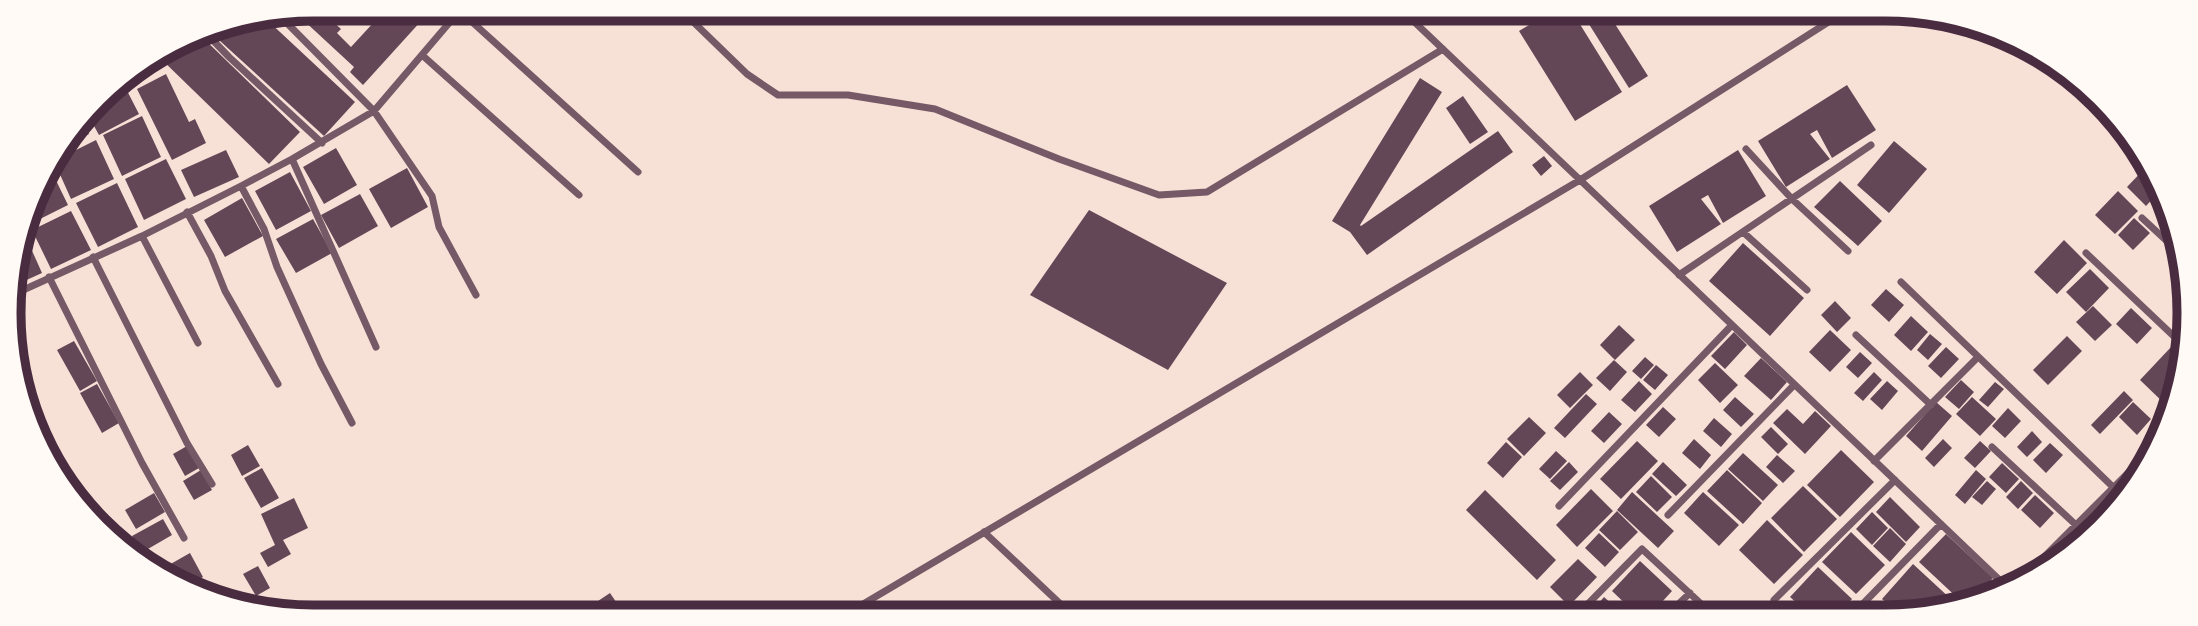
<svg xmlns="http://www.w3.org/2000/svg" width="2198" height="626" font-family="Karla,sans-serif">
  <rect width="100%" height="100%" fill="#f7e1d7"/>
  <!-- building -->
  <path fill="#644757" d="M319,9L341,29L337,33L351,47L386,9H432L363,85L350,72L354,67L301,18L308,10Z
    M1538,13H1573L1622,92L1575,121L1519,31L1541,18Z
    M1582,13H1608L1648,76L1629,88Z
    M265,18L355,102L324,136L208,30Z
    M197,32L300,132L269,164L158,56Z
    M166,74L189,122L195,119L206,143L172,160L137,89Z
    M1420,78L1442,92L1360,225L1361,226L1498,131L1513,152L1367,255L1350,232L1332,221Z
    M121,79L139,114L99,135L88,115L112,85Z
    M1847,85L1876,130L1832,158L1817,130L1810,134L1830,159L1786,187L1758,141Z
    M1463,96L1488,132L1470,144L1446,108Z
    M142,116L161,157L122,176L103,135Z
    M83,122L89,134L66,145Z
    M96,140L114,179L71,199L54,161Z
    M1894,141L1927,169L1889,213L1857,185Z
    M336,148L357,185L324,204L303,167Z
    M226,150L239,177L194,197L181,170Z
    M1738,150L1766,196L1723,223L1708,195L1701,199L1721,224L1677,252L1649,206Z
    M1544,156L1552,166L1541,176L1532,165Z
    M166,159L186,199L144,220L125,179Z
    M49,166L68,205L28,225L40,178Z
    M2147,166L2158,193L2146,206L2127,187Z
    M407,168L428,207L391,228L369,189Z
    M290,172L311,211L276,230L255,191Z
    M1840,181L1882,221L1858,246L1814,207Z
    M117,183L138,227L98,247L76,203Z
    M2118,191L2138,211L2115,234L2095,215Z
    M360,194L378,226L339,248L321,215Z
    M242,198L263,236L225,257L204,220Z
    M1089,210L1227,283L1168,370L1030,295Z
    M71,211L91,250L51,269L32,230Z
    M2134,218L2150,233L2133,250L2118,235Z
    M313,219L332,253L296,273L276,239Z
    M25,235L42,273L11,287Z
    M2064,240L2087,263L2057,294L2034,272Z
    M1743,243L1804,298L1770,336L1709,281Z
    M2090,269L2109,288L2086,312L2066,292Z
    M1886,289L1904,305L1889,322L1871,305Z
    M1835,301L1851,318L1837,332L1821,315Z
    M2093,306L2112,325L2095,341L2076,322Z
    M2131,308L2152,328L2137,344L2116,324Z
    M1911,316L1928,332L1911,351L1894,335Z
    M1619,325L1635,340L1615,360L1600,345Z
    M1830,330L1851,350L1830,372L1809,352Z
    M1734,332L1747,345L1725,369L1711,356Z
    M1930,334L1942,344L1928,360L1917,350Z
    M2067,336L2082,351L2048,385L2033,370Z
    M74,341L97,381L80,391L57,350Z
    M2172,346L2183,357V372L2173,399L2167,406L2140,380Z
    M1946,347L1959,359L1941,378L1928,366Z
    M1860,352L1872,363L1858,378L1846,367Z
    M1645,357L1654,365L1641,379L1632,371Z
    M1761,358L1787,382L1771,400L1744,376Z
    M1614,360L1627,372L1610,391L1596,378Z
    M1715,363L1738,385L1720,403L1698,380Z
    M1656,365L1668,375L1655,390L1643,380Z
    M1580,372L1593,385L1570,408L1557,395Z
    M1874,372L1882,380L1863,401L1854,393Z
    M1961,380L1974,392L1959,409L1945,397Z
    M1639,381L1652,394L1635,412L1621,400Z
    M1887,381L1898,391L1882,410L1870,399Z
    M1995,382L2004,389L1988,407L1979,400Z
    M97,384L119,423L102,433L80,393Z
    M2124,391L2133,400L2100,434L2091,425Z
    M1586,394L1597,404L1565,438L1554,428Z
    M1735,397L1754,414L1741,427L1723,410Z
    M1972,397L1996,419L1980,436L1956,414Z
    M1936,402L1952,416L1922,451L1906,436Z
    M2133,402L2151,419L2137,435L2119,417Z
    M1663,407L1676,419L1659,437L1646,425Z
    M2008,408L2021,421L2005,438L1992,426Z
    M1787,409L1803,424L1815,411L1831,426L1805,454L1773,423Z
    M1609,412L1622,424L1604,443L1591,431Z
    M1529,417L1546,433L1524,456L1507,439Z
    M1714,418L1732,434L1721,447L1703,431Z
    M1771,427L1788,444L1778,454L1761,437Z
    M2032,431L2042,442L2027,457L2017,447Z
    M1694,439L1711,455L1700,469L1682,453Z
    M1943,439L1952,448L1934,467L1925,458Z
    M1637,441L1658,461L1621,499L1600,479Z
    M1980,441L1991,451L1975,468L1964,458Z
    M1506,442L1522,457L1503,478L1487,463Z
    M2050,443L2063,455L2046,473L2033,460Z
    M248,445L260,466L242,476L231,455Z
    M187,446L199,468L185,476L173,454Z
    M1841,450L1874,482L1840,517L1807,485Z
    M1556,451L1567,461L1550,479L1539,469Z
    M1743,453L1778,485L1763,501L1728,469Z
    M1777,455L1795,471L1783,483L1766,467Z
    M1569,462L1578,472L1560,490L1550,481Z
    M1663,462L1687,485L1676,496L1652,474Z
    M2002,463L2019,479L2006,493L1989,477Z
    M262,468L279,498L261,508L244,478Z
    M201,470L212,490L194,500L183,481Z
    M1727,470L1762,503L1743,524L1707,491Z
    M1976,470L1986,479L1965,504L1955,495Z
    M1651,476L1672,497L1657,512L1636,492Z
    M1987,481L1996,489L1982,505L1972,497Z
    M2021,481L2033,493L2018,509L2006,497Z
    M1803,486L1837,519L1804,552L1771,518Z
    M1591,489L1613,511L1577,547L1556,525Z
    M1485,490L1556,560L1537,580L1466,510Z
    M1632,492L1674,531L1658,548L1617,510Z
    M1703,492L1739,525L1719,546L1684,513Z
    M154,493L165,512L136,529L125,510Z
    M2035,495L2054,513L2040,528L2021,510Z
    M1890,497L1920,527L1906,542L1876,512Z
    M294,498L308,528L283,540L291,554L268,567L260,553L275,545L261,514Z
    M1617,511L1638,532L1620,550L1599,530Z
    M1872,512L1888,528L1872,545L1856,529Z
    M163,519L172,535L141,553L132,536Z
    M1767,520L1803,555L1774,584L1739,550Z
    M1890,528L1906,544L1890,562L1873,546Z
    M1851,532L1885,565L1856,594L1822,562Z
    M1599,533L1619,552L1605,567L1585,548Z
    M1946,534L1993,578L1971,602L1964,604L1919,562Z
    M190,553L203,577L189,585L161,573L160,570Z
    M1578,559L1597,577L1569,606L1550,587Z
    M1640,561L1672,591L1651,614H1636L1612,591Z
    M1913,564L1952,600L1943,610L1924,615H1899L1882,599Z
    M258,566L270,588L256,596L243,574Z
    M1818,567L1852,599L1838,615L1809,614L1790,597Z
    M610,593L623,612H580L593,604L595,608L600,605L598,601Z
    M1604,597L1623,614H1589Z"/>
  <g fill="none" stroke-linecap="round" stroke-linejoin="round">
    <!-- minor -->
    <path stroke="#755966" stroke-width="7" d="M681,10L747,74L778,95H848L935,109L1059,159L1159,195L1207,192L1443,49
      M460,11L638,172
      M1405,13L2009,589
      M279,15L374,111L432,196L439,227L476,295
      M367,15L373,9
      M696,24L707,10
      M203,30L229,57L322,143
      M422,55L579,195
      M1746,149L1792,199L1848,251
      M292,159L376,347
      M241,186L264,229L277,267L321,364L352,423
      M187,212L211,256L225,291L278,384
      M2142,218L2183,256
      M1743,232L1807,290
      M142,236L198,343
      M2086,253L2183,345
      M93,257L187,443L212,484
      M1679,275L1871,145
      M49,277L142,463L184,538
      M1901,282L2113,487
      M10,296L142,236L241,186L292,159L374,111L461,9
      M1856,335L1931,405
      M1992,447L2076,525
      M1874,461L1978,357
      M1559,506L1732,325
      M1668,515L1794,385
      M984,532L1070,613
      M2016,585L2157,444
      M1774,600L1895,480
      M848,613L1580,180L1841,14
      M1578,614L1642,549L1712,614
      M1668,614L1690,593
      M1852,615L1941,524"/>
  </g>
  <!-- crop -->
  <path d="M0 0H2198V626H0ZM313 21H1885A292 292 0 0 1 2177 313V313A292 292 0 0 1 1885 605H313A292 292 0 0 1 21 313V313A292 292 0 0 1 313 21Z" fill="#fffaf5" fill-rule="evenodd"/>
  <path fill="none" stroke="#4a2c40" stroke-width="9" d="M313 21H1885A292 292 0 0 1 2177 313V313A292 292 0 0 1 1885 605H313A292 292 0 0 1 21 313V313A292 292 0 0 1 313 21Z"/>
</svg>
